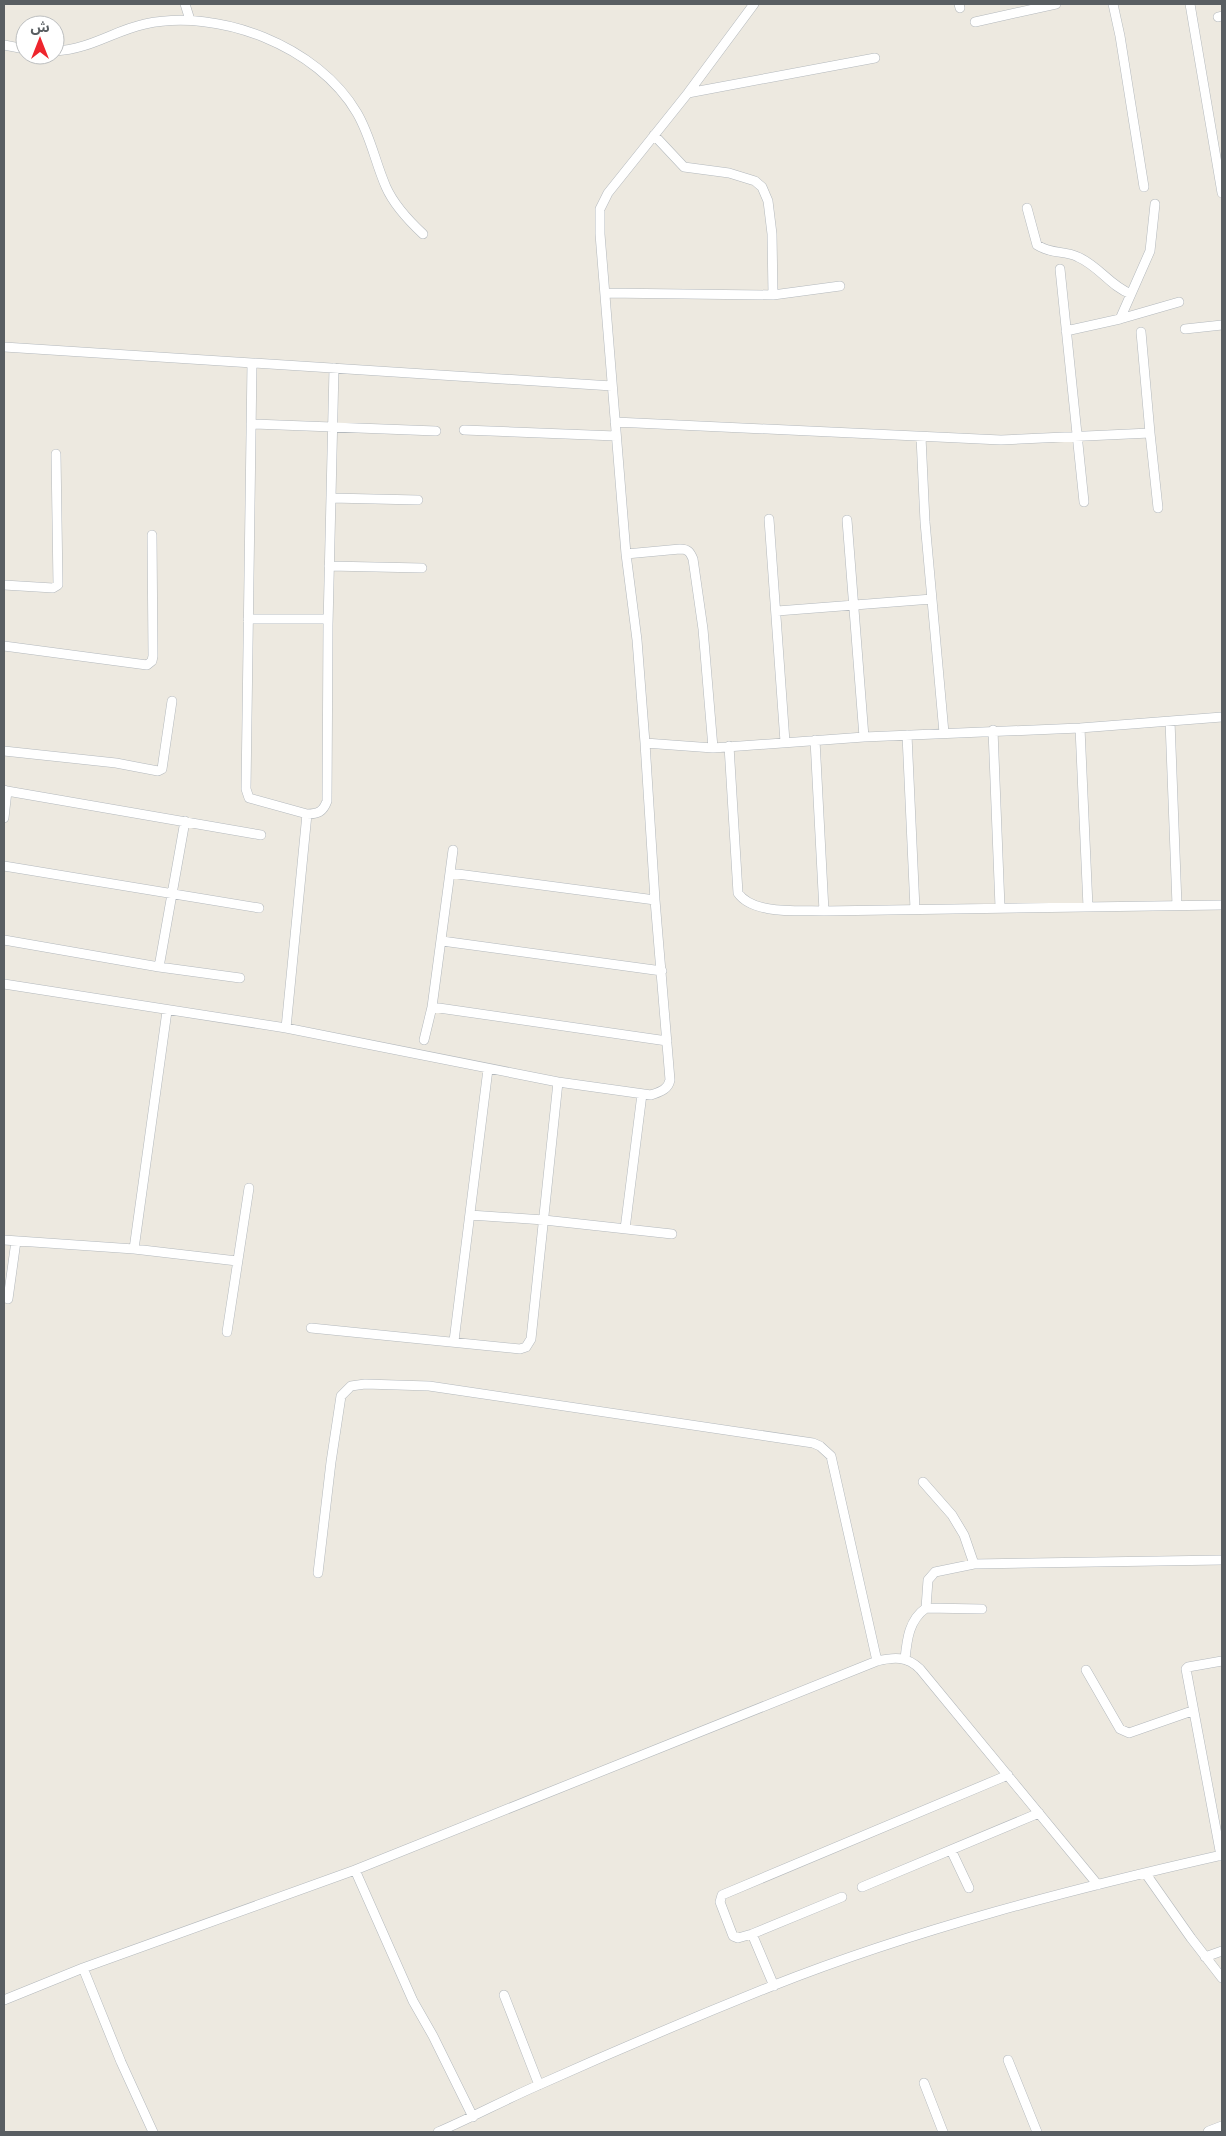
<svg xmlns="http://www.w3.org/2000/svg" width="1226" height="2136" font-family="Arial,'Noto Sans Arabic',sans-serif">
  <rect width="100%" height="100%" fill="#ede9e0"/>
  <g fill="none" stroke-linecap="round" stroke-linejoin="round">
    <!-- minor casing -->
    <g stroke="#b3b8bc" stroke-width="10">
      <path id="minor" d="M185,4L190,20
        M754,4L688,93L608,193L600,209V234L626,554L637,640L645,743L713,748L864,737L1080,728L1222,717
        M959,4L960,8
        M1113,4L1120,36L1144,187
        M1190,4L1222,193
        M1218,17L1222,16
        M975,22L1056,4
        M4,45L25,49
        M55,51C91,49 113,31 145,24C219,8 318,46 357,113C371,137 375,162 386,187C394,205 408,220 423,234
        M688,93L875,58
        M654,135L684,167L729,173L755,181L762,187L768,201L772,234L773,295
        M1027,208L1037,245C1053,255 1064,250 1078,257C1099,266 1110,286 1131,294
        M1060,269L1084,502
        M605,293L773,295L840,286
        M1120,319L1150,251L1155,204
        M1185,329L1222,325
        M1066,331L1120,319L1179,302
        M4,347L612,386
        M252,363L246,789L249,798L307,814
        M615,422L1001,440L1150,433L1141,332
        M251,424L436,431
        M464,430L616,436
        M1150,433L1158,508
        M921,437L925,522L944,733
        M331,498L418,500
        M769,519L785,742
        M847,520L864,737
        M626,554L680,549C688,549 690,552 693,559L703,629L713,748
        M329,566L422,568
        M4,585L53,588L58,585L56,454
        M777,611L932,599
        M248,619H328
        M4,646L147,665L152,661L153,656L152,535
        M1170,721L1177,905
        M1080,728L1088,907
        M993,730L1000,907
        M907,735L915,909
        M815,740L824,911
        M729,746L738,893C753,915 799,910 824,911L1222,905
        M4,751L116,763L158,771L162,769L172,701
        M4,790L7,791L4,818
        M7,791L261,835
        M4,866L259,908
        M450,873L655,900
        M4,940L159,967L185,821
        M442,941L662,971
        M159,967L240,978
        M4,984L286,1028L558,1082L651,1095C659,1092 668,1090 670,1080L655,900L645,743
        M432,1007L667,1041
        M286,1028L307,814C318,814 323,812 327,801L328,625L334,368
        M424,1040L432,1007L453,850
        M470,1215L544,1220L672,1234
        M625,1229L642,1094
        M4,1240L134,1249L167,1011
        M134,1249L237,1261
        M8,1299L16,1241
        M311,1328L520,1349L526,1347L531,1339L558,1082
        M227,1332L249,1188
        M454,1341L488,1069
        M923,1482L952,1515L964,1535L974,1564
        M318,1573L331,1462L341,1396L351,1386L365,1384L429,1386L813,1443L820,1446L831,1456L877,1661
        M926,1608L928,1580L935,1572L974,1564L1222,1560
        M905,1659C907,1639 909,1620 926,1608L982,1609
        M1086,1670L1120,1729L1129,1733L1192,1711
        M951,1850L969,1888
        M1221,1856L1186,1669L1188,1667L1222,1661
        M355,1870L413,2001L433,2036L473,2117
        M1146,1874L1191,1938L1222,1978
        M862,1887L1039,1813
        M842,1897L752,1934L738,1938L733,1936L720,1902L722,1895L1008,1775
        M752,1934L774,1986
        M1205,1957L1222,1951
        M83,1968L121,2062L153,2132
        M504,1995L539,2085
        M4,2000L83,1968L355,1870L877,1661C894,1657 907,1656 920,1669L1098,1885
        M1008,2060L1037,2132
        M924,2083L943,2132
        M438,2132C473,2117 506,2099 541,2084C617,2050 695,2017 772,1986C916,1929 1072,1889 1222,1855"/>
    </g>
    <!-- tertiary casing -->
    <g stroke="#b3b8bc" stroke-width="12">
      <path id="tertiary" d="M1209,2132L1222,2127"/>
    </g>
    <!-- minor -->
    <use href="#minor" stroke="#fff" stroke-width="9"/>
    <!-- tertiary -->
    <use href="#tertiary" stroke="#fff" stroke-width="11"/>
  </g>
  <!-- border -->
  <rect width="1226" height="2136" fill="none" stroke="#595e62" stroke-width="10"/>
  <!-- north arrow -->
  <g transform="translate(40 40)"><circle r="24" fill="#ffffff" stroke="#bdbfc0"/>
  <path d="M0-4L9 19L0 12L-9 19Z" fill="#ee252d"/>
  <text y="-8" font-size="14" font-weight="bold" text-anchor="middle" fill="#595e62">ش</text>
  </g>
</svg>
